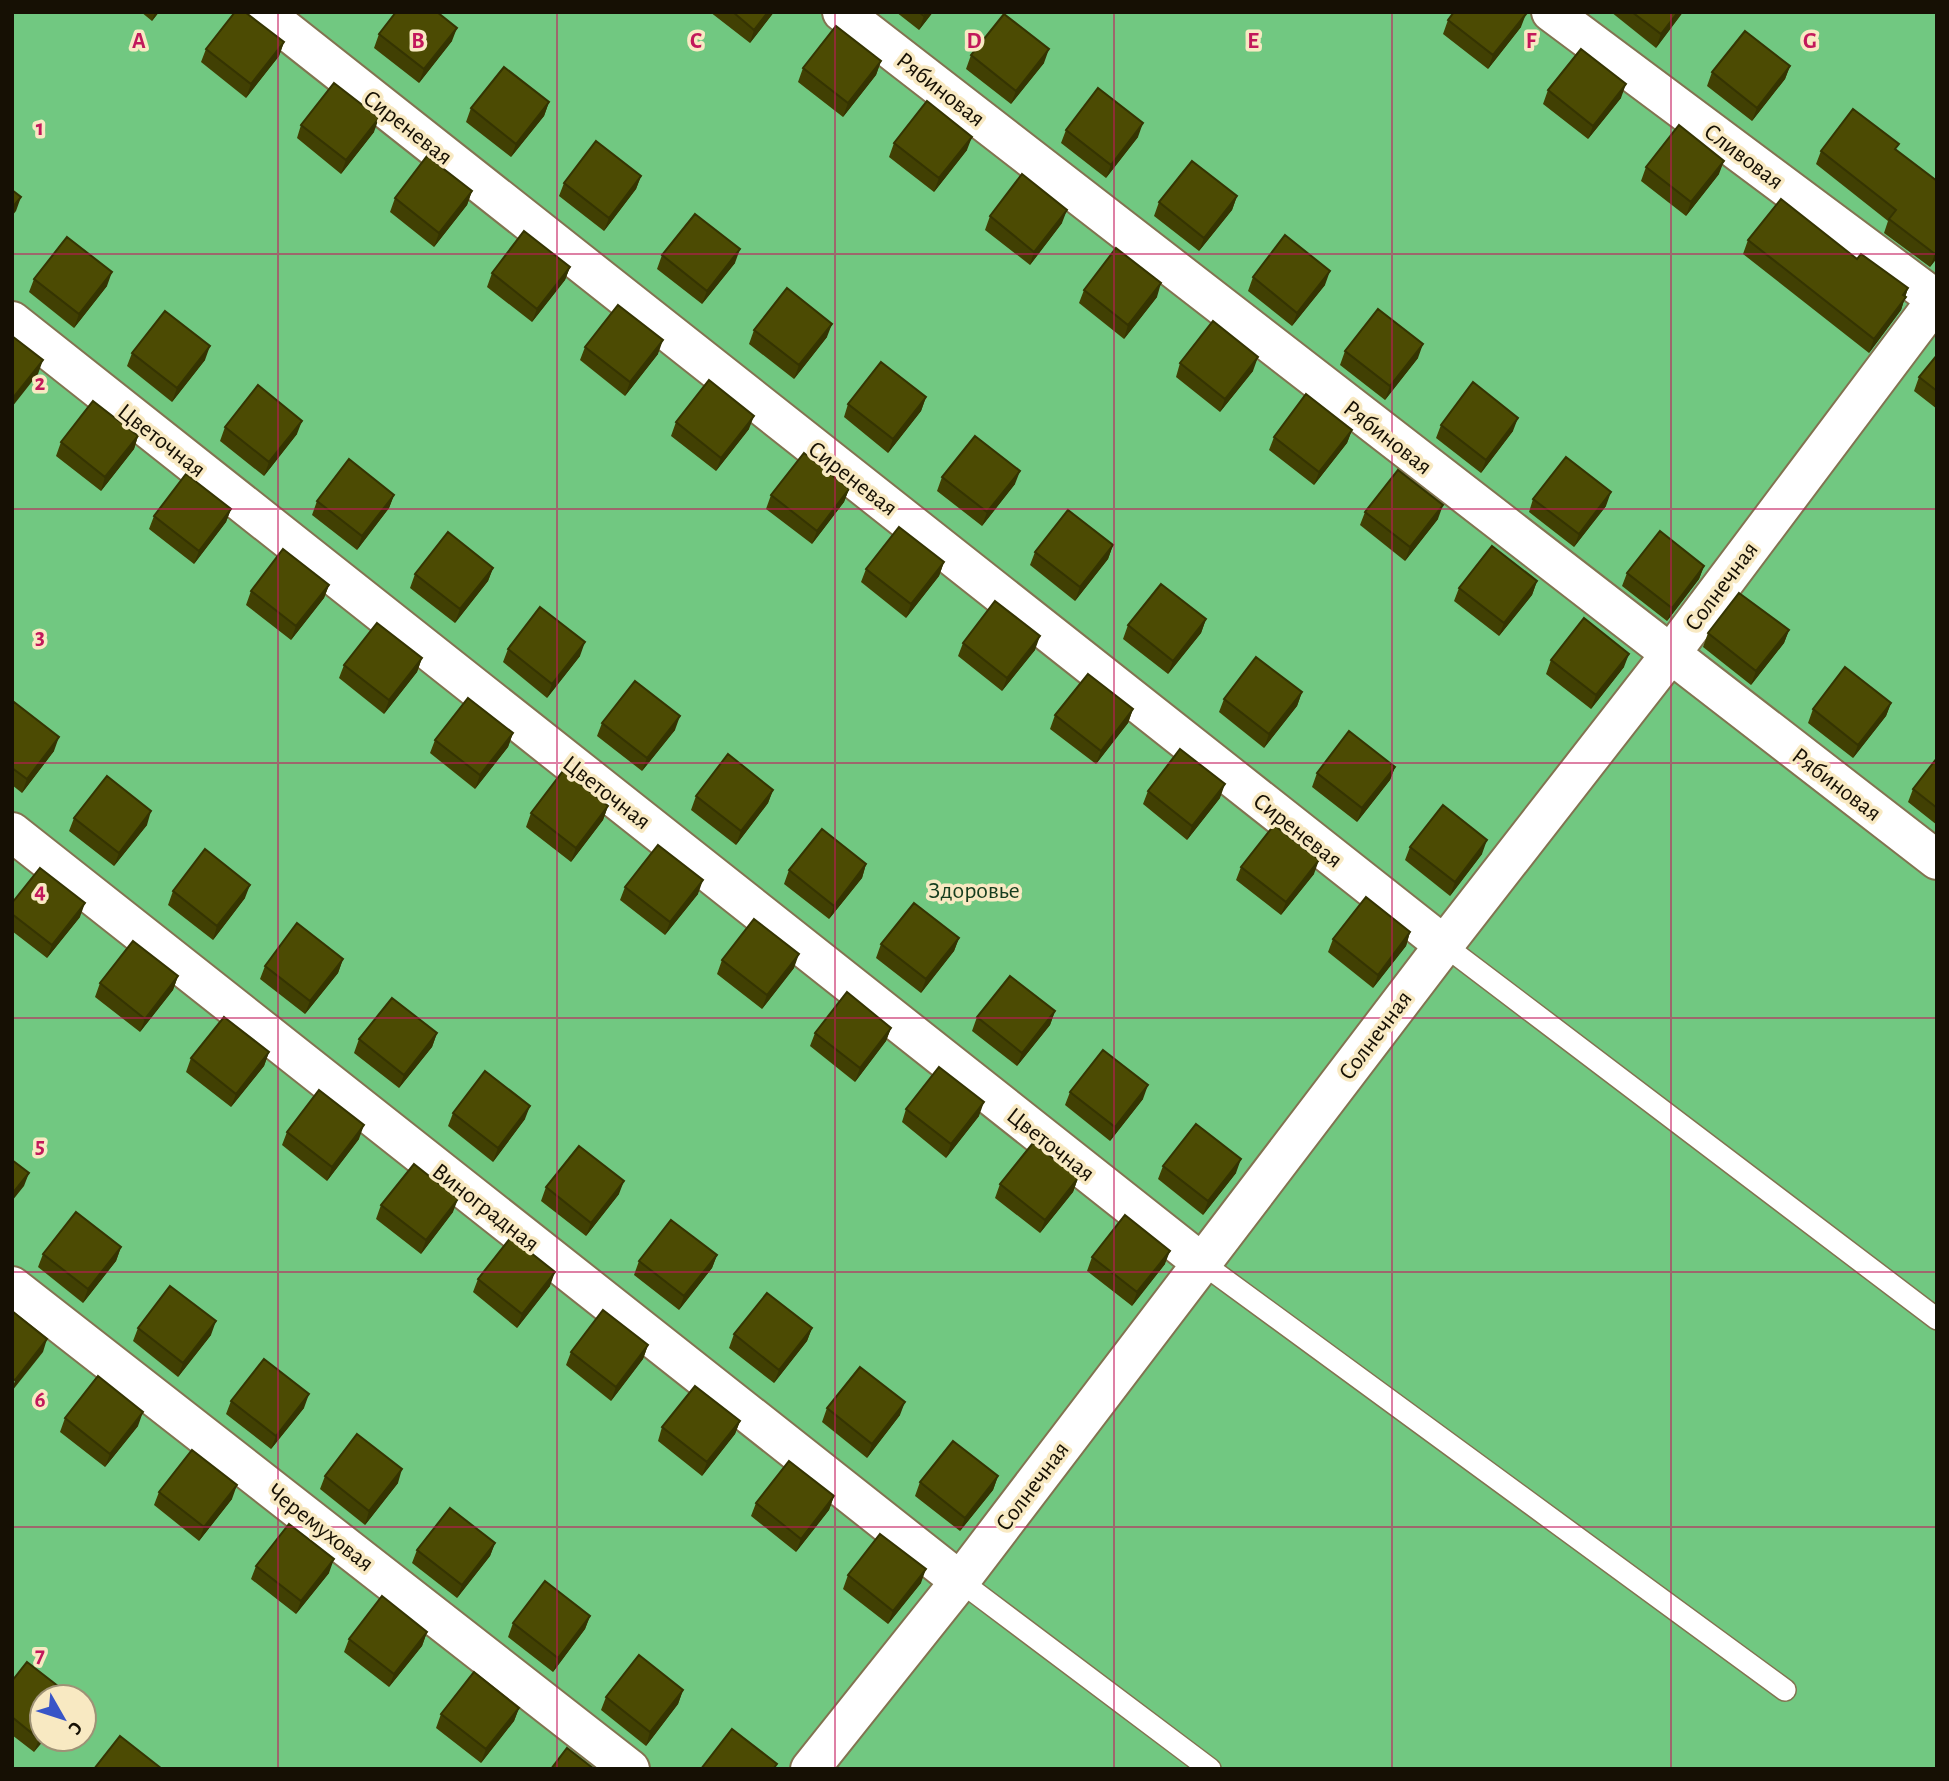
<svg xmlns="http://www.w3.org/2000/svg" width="1949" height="1781" font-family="'Alegreya Sans',sans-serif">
  <rect width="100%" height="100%" fill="#ebdbb5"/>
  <!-- green -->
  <path fill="#71c881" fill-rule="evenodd" d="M12,12H1937V1769H12ZM42,1697H84V1739H42Z"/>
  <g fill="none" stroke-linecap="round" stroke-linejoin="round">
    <!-- lane casing -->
    <g stroke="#827350" stroke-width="24">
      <path id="lane" d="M1444,945L1937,1319
        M1202,1263L1785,1690
        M960,1581L1210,1769"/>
    </g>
    <!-- street casing -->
    <g stroke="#827350" stroke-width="42">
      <path id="street" d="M263,12L1444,945
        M842,12L1937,860
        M1551,12L1937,300
        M12,321L1202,1263
        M12,832L960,1581
        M12,1286L630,1769
        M810,1769L960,1581L1444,945L1669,656L1937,299"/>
    </g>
    <!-- lane -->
    <use href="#lane" stroke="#fff" stroke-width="21"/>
    <!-- street -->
    <use href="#street" stroke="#fff" stroke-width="38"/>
  </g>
  <!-- wall -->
  <path fill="#414003" d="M141,12H159L152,21Z
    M710,12H774L750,43Z
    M896,12H933L919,30Z
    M1611,12H1683L1656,48Z
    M1448,20L1521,27L1488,69L1443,34Z
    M379,34L452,41L419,83L374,48Z
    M284,42L279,56L246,98L201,62L206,49Z
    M971,55L1044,63L1011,104L966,69Z
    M881,61L876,75L843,117L798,82L803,68Z
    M1790,66L1785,79L1752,121L1707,86L1712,72Z
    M1548,90L1621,98L1588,139L1543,104Z
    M549,102L544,116L511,157L466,122L471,108Z
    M301,125L374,132L341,174L297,138Z
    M1066,130L1138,137L1106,178L1061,143Z
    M894,143L967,150L934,192L889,157Z
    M1897,150L1937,258L1930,267L1884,233L1888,221L1816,164L1821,151Z
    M1646,167L1719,174L1686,216L1641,181Z
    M641,176L636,189L604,231L559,196L564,183Z
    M472,191L467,205L434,247L390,212L395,198Z
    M1237,196L1232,210L1199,251L1154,216L1159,202Z
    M990,216L1062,223L1030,265L985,230Z
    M1748,240L1857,259L1908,288L1901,310L1869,353L1743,254Z
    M662,255L735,263L702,304L657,269Z
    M570,267L565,280L532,322L487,287L492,273Z
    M1253,277L1325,285L1292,326L1248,291Z
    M34,279L107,286L74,328L29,292Z
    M1084,290L1157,297L1124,339L1079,303Z
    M754,330L827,337L794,379L749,344Z
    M585,347L658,354L625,396L580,360Z
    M1345,351L1418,358L1385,400L1340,365Z
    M132,353L205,360L172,402L127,366Z
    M1937,355V409L1914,391L1919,377Z
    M1180,363L1253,371L1220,412L1176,377Z
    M926,397L921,411L888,453L844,417L848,404Z
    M676,422L749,429L716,471L671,436Z
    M1441,425L1513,431L1481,473L1436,438Z
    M225,427L297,434L264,476L220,441Z
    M1352,430L1347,443L1314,485L1269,450L1274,437Z
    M138,436L134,449L101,491L56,456L61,442Z
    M942,477L1015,484L982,526L937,491Z
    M849,489L844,502L812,544L766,509L771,495Z
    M394,495L389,508L357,550L312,515L317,501Z
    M1533,499L1606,506L1574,547L1529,512Z
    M231,509L226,522L194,564L149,529L154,516Z
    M1365,512L1438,519L1405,561L1360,525Z
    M1113,545L1108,559L1075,601L1030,565L1035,552Z
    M944,562L939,576L906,618L861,582L866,569Z
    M1704,566L1699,579L1667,621L1622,586L1627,573Z
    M493,568L488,581L455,623L410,588L415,574Z
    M1537,581L1532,595L1499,636L1454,601L1459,588Z
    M329,585L324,598L291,640L246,605L251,591Z
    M1206,619L1201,633L1168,674L1123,639L1128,625Z
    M1789,630L1784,643L1751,685L1703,647L1708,633Z
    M963,643L1035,650L1002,691L958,656Z
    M508,649L580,656L547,698L503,662Z
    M422,658L417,672L384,714L339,678L344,665Z
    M1551,660L1624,667L1591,709L1546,674Z
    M1302,692L1297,706L1264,748L1219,712L1224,699Z
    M1891,703L1886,716L1853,758L1808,723L1813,709Z
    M12,705L54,751L22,793L12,785Z
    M1133,709L1128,723L1096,764L1050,729L1055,715Z
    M602,723L675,730L642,771L597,736Z
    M513,733L508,747L475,789L430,753L435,740Z
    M1937,758V825L1908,802L1913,789Z
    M1395,767L1390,780L1357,822L1312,787L1317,773Z
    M773,790L768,803L736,845L691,810L696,796Z
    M1148,791L1220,798L1187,840L1143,804Z
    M608,806L603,820L571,862L526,827L531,813Z
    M74,818L147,825L114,866L69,831Z
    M1410,847L1482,854L1450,896L1405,860Z
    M866,864L862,878L829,919L784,884L789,870Z
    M1241,867L1314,874L1281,915L1236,880Z
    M625,887L698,894L665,935L620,900Z
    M173,891L245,898L213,940L168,905Z
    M12,903L80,917L47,958L12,931Z
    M1410,932L1406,946L1373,988L1328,952L1333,939Z
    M959,938L954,951L921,993L876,958L881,944Z
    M343,959L338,973L305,1014L260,979L265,966Z
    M722,960L794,968L762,1009L717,974Z
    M178,976L173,990L140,1032L95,997L100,983Z
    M1055,1011L1050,1025L1017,1066L972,1031L977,1017Z
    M891,1028L886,1041L855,1082L810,1046L815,1033Z
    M437,1033L432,1047L399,1088L354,1053L359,1039Z
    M269,1052L264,1066L231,1107L186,1072L191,1058Z
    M1070,1092L1143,1099L1110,1141L1065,1105Z
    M906,1109L979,1116L946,1158L902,1122Z
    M453,1113L525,1119L493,1162L448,1126Z
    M287,1132L359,1139L327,1181L282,1145Z
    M1163,1166L1236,1173L1203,1215L1158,1179Z
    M1078,1178L1073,1192L1040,1233L995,1198L1000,1184Z
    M546,1187L619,1194L586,1236L541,1201Z
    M381,1205L453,1212L421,1254L376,1219Z
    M121,1247L116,1261L83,1303L38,1267L43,1254Z
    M717,1255L712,1268L679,1310L634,1275L639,1261Z
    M1092,1257L1165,1264L1132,1306L1087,1271Z
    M478,1279L550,1286L517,1328L473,1292Z
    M138,1328L211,1335L178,1377L133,1341Z
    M812,1328L807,1341L774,1383L729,1348L734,1334Z
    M648,1345L643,1359L611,1401L566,1365L571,1352Z
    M231,1401L304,1408L271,1449L226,1414Z
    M827,1408L900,1415L867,1458L822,1422Z
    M65,1418L138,1426L105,1467L60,1432Z
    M740,1421L735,1434L702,1476L658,1441L662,1427Z
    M325,1476L398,1483L365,1525L320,1489Z
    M998,1476L993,1490L960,1531L915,1496L920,1482Z
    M159,1492L232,1499L199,1541L154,1505Z
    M834,1496L829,1510L796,1552L751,1516L756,1503Z
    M495,1543L490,1556L457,1598L412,1563L417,1550Z
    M256,1566L329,1573L296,1614L251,1579Z
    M848,1575L921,1583L888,1624L843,1589Z
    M590,1616L585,1629L553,1672L508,1637L513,1623Z
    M427,1632L422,1646L389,1687L344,1652L349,1639Z
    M12,1681L42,1739L34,1752L12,1735Z
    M683,1690L678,1704L646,1746L601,1710L606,1697Z
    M519,1708L514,1721L481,1763L436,1728L441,1714Z"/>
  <!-- shaded-wall -->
  <path fill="#353402" d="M155,12H159L152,21Z
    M768,12H774L750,43L754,30Z
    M927,12H933L919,30L924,16Z
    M1678,12H1683L1656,48L1661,34Z
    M1526,14L1521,27L1488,69L1493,55Z
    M457,28L452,41L419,83L424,69Z
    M284,42L279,56L246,98L251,84Z
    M1049,49L1044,63L1011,104L1016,91Z
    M881,61L876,75L843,117L848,103Z
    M1790,66L1785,79L1752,121L1757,108Z
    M1626,84L1621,98L1588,139L1593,126Z
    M549,102L544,116L511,157L516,144Z
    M379,118L374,132L341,174L346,160Z
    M1143,123L1138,137L1106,178L1111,165Z
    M972,137L967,150L934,192L939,178Z
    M1724,161L1719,174L1686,216L1691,202Z
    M641,176L636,189L604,231L609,218Z
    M472,191L467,205L434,247L439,233Z
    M1237,196L1232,210L1199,251L1204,238Z
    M21,197L16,211L12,216V208Z
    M1067,210L1062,223L1030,265L1034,252Z
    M740,249L735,263L702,304L707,291Z
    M1937,251V258L1930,267L1935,254Z
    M570,267L565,280L532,322L537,309Z
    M1330,271L1325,285L1292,326L1297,313Z
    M112,272L107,286L74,328L79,314Z
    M1161,283L1157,297L1124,339L1128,325Z
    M1908,288L1901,310L1869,353L1874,339Z
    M832,324L827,337L794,379L799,365Z
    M663,340L658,354L625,396L630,382Z
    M1423,344L1418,358L1385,400L1390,386Z
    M210,346L205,360L172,402L177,388Z
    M1258,357L1253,371L1220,412L1225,399Z
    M43,360L38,374L12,407V399Z
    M926,397L921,411L888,453L893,439Z
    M754,416L749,429L716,471L721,458Z
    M1518,418L1513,431L1481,473L1486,460Z
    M302,421L297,434L264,476L269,462Z
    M1352,430L1347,443L1314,485L1319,472Z
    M138,436L134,449L101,491L105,477Z
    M1020,471L1015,484L982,526L987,512Z
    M849,489L844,502L812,544L817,531Z
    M1611,492L1606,506L1574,547L1579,534Z
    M394,495L389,508L357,550L362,536Z
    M1443,505L1438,519L1405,561L1410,547Z
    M231,509L226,522L194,564L199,551Z
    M1113,545L1108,559L1075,601L1080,587Z
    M944,562L939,576L906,618L911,604Z
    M1704,566L1699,579L1667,621L1672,608Z
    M493,568L488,581L455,623L460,609Z
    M1537,581L1532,595L1499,636L1504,623Z
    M329,585L324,598L291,640L296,626Z
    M1206,619L1201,633L1168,674L1173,661Z
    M1789,630L1784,643L1751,685L1756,671Z
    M1040,636L1035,650L1002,691L1007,678Z
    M585,642L580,656L547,698L552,684Z
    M1629,654L1624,667L1591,709L1596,695Z
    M422,658L417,672L384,714L389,700Z
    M1302,692L1297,706L1264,748L1269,734Z
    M1891,703L1886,716L1853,758L1858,745Z
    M1133,709L1128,723L1096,764L1101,751Z
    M680,716L675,730L642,771L647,758Z
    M513,733L508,747L475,789L480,775Z
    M59,737L54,751L22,793L27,779Z
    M1395,767L1390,780L1357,822L1362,808Z
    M1225,784L1220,798L1187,840L1192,826Z
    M773,790L768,803L736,845L741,831Z
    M608,806L603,820L571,862L576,848Z
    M151,811L147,825L114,866L119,853Z
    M1487,840L1482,854L1450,896L1455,882Z
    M1319,860L1314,874L1281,915L1286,902Z
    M866,864L862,878L829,919L834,906Z
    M703,880L698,894L665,935L670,922Z
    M250,885L245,898L213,940L217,926Z
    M85,903L80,917L47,958L52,945Z
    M1410,932L1406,946L1373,988L1378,975Z
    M959,938L954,951L921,993L926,979Z
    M799,954L794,968L762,1009L767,995Z
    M343,959L338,973L305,1014L310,1001Z
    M178,976L173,990L140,1032L145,1019Z
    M1055,1011L1050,1025L1017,1066L1022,1053Z
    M891,1028L886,1041L855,1082L860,1068Z
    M437,1033L432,1047L399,1088L404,1075Z
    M269,1052L264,1066L231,1107L236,1094Z
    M1148,1085L1143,1099L1110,1141L1115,1127Z
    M984,1102L979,1116L946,1158L951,1144Z
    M530,1106L525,1119L493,1162L498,1148Z
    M364,1125L359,1139L327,1181L332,1167Z
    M1241,1159L1236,1173L1203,1215L1208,1201Z
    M29,1173L24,1186L12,1201V1194Z
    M1078,1178L1073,1192L1040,1233L1045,1220Z
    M624,1181L619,1194L586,1236L591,1223Z
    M458,1199L453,1212L421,1254L426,1240Z
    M121,1247L116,1261L83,1303L88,1289Z
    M1170,1251L1165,1264L1132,1306L1137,1292Z
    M717,1255L712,1268L679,1310L684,1296Z
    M555,1272L550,1286L517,1328L522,1314Z
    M216,1321L211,1335L178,1377L183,1363Z
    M812,1328L807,1341L774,1383L779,1370Z
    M47,1339L43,1352L12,1391L15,1380Z
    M648,1345L643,1359L611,1401L616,1387Z
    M309,1394L304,1408L271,1449L276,1436Z
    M905,1402L900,1415L867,1458L872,1444Z
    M143,1412L138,1426L105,1467L110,1454Z
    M740,1421L735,1434L702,1476L707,1462Z
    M402,1469L398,1483L365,1525L369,1511Z
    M998,1476L993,1490L960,1531L965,1518Z
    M237,1485L232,1499L199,1541L204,1527Z
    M834,1496L829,1510L796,1552L801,1539Z
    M495,1543L490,1556L457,1598L462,1585Z
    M334,1559L329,1573L296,1614L301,1601Z
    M926,1569L921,1583L888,1624L893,1611Z
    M590,1616L585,1629L553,1672L558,1658Z
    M427,1632L422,1646L389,1687L394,1674Z
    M683,1690L678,1704L646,1746L650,1732Z
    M519,1708L514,1721L481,1763L486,1749Z
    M42,1735V1739H45L34,1752L39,1739Z"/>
  <!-- building -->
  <path fill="#4c4b03" stroke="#353402" stroke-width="2" d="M235,12H245L284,42L251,84L206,49Z
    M396,12H437L457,28L424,69L379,34Z
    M733,12H768L754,30Z
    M919,12H927L924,16Z
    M1454,12H1524L1526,14L1493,55L1448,20Z
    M1632,12H1678L1661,34Z
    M1004,14L1049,49L1016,91L971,55Z
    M836,26L881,61L848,103L803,68Z
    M1745,31L1790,66L1757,108L1712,72Z
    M1581,49L1626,84L1593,126L1548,90Z
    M504,67L549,102L516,144L471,108Z
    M334,83L379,118L346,160L301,125Z
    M1098,88L1143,123L1111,165L1066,130Z
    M927,101L972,137L939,178L894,143Z
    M1853,109L1899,144L1895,149L1937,181V251L1935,254L1889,219L1896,210L1821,151Z
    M1679,125L1724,161L1691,202L1646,167Z
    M596,141L641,176L609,218L564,183Z
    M427,156L472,191L439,233L395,198Z
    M1192,161L1237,196L1204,238L1159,202Z
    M1022,174L1067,210L1034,252L990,216Z
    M12,190L21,197L12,208Z
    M1781,199L1857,259L1861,254L1908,288L1903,295L1906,297L1874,339L1748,240Z
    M695,214L740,249L707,291L662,255Z
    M524,231L570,267L537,309L492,273Z
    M1285,235L1330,271L1297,313L1253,277Z
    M67,237L112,272L79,314L34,279Z
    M1116,248L1161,283L1128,325L1084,290Z
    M787,288L832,324L799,365L754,330Z
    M618,305L663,340L630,382L585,347Z
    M1378,309L1423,344L1390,386L1345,351Z
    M165,311L210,346L177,388L132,353Z
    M1213,321L1258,357L1225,399L1180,363Z
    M12,336L43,360L12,399Z
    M1937,355V391L1919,377Z
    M881,362L926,397L893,439L848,404Z
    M709,380L754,416L721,458L676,422Z
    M1473,382L1518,418L1486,460L1441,425Z
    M258,385L302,421L269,462L225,427Z
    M1306,394L1352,430L1319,472L1274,437Z
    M93,401L138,436L105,477L61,442Z
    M975,436L1020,471L987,512L942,477Z
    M804,453L849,489L817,531L771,495Z
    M1566,457L1611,492L1579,534L1533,499Z
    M349,459L394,495L362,536L317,501Z
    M1398,470L1443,505L1410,547L1365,512Z
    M186,474L231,509L199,551L154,516Z
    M1068,510L1113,545L1080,587L1035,552Z
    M899,527L944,562L911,604L866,569Z
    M1660,531L1704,566L1672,608L1627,573Z
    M448,532L493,568L460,609L415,574Z
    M1492,546L1537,581L1504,623L1459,588Z
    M283,549L329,585L296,626L251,591Z
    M1161,584L1206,619L1173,661L1128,625Z
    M1739,593L1789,630L1756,671L1708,633Z
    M995,601L1040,636L1007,678L963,643Z
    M540,607L585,642L552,684L508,649Z
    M1584,618L1629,654L1596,695L1551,660Z
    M377,623L422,658L389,700L344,665Z
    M1256,657L1302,692L1269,734L1224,699Z
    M1845,667L1891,703L1858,745L1813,709Z
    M1088,674L1133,709L1101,751L1055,715Z
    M635,681L680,716L647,758L602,723Z
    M468,698L513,733L480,775L435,740Z
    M14,702L59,737L27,779L12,768V705Z
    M1349,731L1395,767L1362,808L1317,773Z
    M1180,749L1225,784L1192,826L1148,791Z
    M728,754L773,790L741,831L696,796Z
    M1937,758V808L1913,789Z
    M563,771L608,806L576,848L531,813Z
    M107,776L151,811L119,853L74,818Z
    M1443,805L1487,840L1455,882L1410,847Z
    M1274,825L1319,860L1286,902L1241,867Z
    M822,829L866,864L834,906L789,870Z
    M658,845L703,880L670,922L625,887Z
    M205,849L250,885L217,926L173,891Z
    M40,868L85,903L52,945L12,914V903Z
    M1366,897L1410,932L1378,975L1333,939Z
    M914,903L959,938L926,979L881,944Z
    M754,919L799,954L767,995L722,960Z
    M297,923L343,959L310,1001L265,966Z
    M133,941L178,976L145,1019L100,983Z
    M1010,976L1055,1011L1022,1053L977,1017Z
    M847,992L891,1028L860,1068L815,1033Z
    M392,998L437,1033L404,1075L359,1039Z
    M224,1017L269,1052L236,1094L191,1058Z
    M1103,1050L1148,1085L1115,1127L1070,1092Z
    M939,1067L984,1102L951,1144L906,1109Z
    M485,1071L530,1106L498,1148L453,1113Z
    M319,1090L364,1125L332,1167L287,1132Z
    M1196,1124L1241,1159L1208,1201L1163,1166Z
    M1033,1143L1078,1178L1045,1220L1000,1184Z
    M579,1146L624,1181L591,1223L546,1187Z
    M12,1160L29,1173L12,1194Z
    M414,1164L458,1199L426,1240L381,1205Z
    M76,1212L121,1247L88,1289L43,1254Z
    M1125,1215L1170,1251L1137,1292L1092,1257Z
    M671,1220L717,1255L684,1296L639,1261Z
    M511,1237L555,1272L522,1314L478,1279Z
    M170,1286L216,1321L183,1363L138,1328Z
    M767,1293L812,1328L779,1370L734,1334Z
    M603,1310L648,1345L616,1387L571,1352Z
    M12,1311L47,1339L15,1380L12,1379Z
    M264,1359L309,1394L276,1436L231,1401Z
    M860,1367L905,1402L872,1444L827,1408Z
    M98,1376L143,1412L110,1454L65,1418Z
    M695,1386L740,1421L707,1462L662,1427Z
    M357,1434L402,1469L369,1511L325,1476Z
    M953,1441L998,1476L965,1518L920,1482Z
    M192,1450L237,1485L204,1527L159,1492Z
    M789,1461L834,1496L801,1539L756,1503Z
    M450,1508L495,1543L462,1585L417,1550Z
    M289,1524L334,1559L301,1601L256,1566Z
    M880,1534L926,1569L893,1611L848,1575Z
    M545,1581L590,1616L558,1658L513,1623Z
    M382,1596L427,1632L394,1674L349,1639Z
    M639,1655L683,1690L650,1732L606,1697Z
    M27,1662L72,1697H42V1735L39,1739L12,1717V1681Z
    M474,1672L519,1708L486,1749L441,1714Z
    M732,1729L777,1764L773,1769H701Z
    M120,1736L162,1769H94Z
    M567,1748L594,1769H551Z"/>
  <!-- grid -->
  <path fill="none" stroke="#c2185b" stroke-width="2" stroke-opacity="0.55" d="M278,12V1769M557,12V1769M835,12V1769M1114,12V1769M1392,12V1769M1671,12V1769M12,254H1937M12,509H1937M12,763H1937M12,1018H1937M12,1272H1937M12,1527H1937"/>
  <g text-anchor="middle" stroke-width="7" stroke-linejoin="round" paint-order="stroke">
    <!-- street labels -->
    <g font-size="24" fill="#161004" stroke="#f8e9c2">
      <text transform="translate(941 89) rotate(38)" y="8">Рябиновая</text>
      <text transform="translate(408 127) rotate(38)" y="8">Сиреневая</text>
      <text transform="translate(1744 156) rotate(37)" y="8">Сливовая</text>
      <text transform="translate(1388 437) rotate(38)" y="8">Рябиновая</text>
      <text transform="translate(162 440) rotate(38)" y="8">Цветочная</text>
      <text transform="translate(853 478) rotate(38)" y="8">Сиреневая</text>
      <text transform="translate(1721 586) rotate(-53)" y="8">Солнечная</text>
      <text transform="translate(1837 784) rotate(37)" y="8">Рябиновая</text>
      <text transform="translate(607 792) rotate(38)" y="8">Цветочная</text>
      <text transform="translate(1298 830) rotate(38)" y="8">Сиреневая</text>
      <text transform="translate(1375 1035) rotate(-53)" y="8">Солнечная</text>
      <text transform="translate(1051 1144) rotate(38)" y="8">Цветочная</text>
      <text transform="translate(486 1207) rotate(38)" y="8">Виноградная</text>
      <text transform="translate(1032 1486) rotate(-53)" y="8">Солнечная</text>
      <text transform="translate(321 1527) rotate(38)" y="8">Черемуховая</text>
    </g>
    <!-- park labels -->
    <g font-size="24" fill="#163d1e" stroke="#f8e9c2">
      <text x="974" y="898">Здоровье</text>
    </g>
  </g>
  <g font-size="23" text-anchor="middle" font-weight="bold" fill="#c2185b" stroke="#f8e9c2" stroke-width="7" stroke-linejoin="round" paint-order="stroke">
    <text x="139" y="48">A</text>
    <text x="418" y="48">B</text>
    <text x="696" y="48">C</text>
    <text x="974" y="48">D</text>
    <text x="1253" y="48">E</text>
    <text x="1531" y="48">F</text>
    <text x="1810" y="48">G</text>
    <text x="40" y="135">1</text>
    <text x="40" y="390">2</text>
    <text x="40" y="644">3</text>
    <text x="40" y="898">4</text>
    <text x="40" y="1153">5</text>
    <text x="40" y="1407">6</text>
    <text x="40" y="1662">7</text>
  </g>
  <!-- border -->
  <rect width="1949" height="1781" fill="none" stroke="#161004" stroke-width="28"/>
  <!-- north arrow -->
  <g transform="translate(63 1718) rotate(129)"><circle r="33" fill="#f8e9c2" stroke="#9e9276" stroke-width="2"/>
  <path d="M0-5L12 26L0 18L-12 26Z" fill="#3855c7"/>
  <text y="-10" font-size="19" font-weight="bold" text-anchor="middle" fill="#161004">С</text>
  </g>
</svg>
